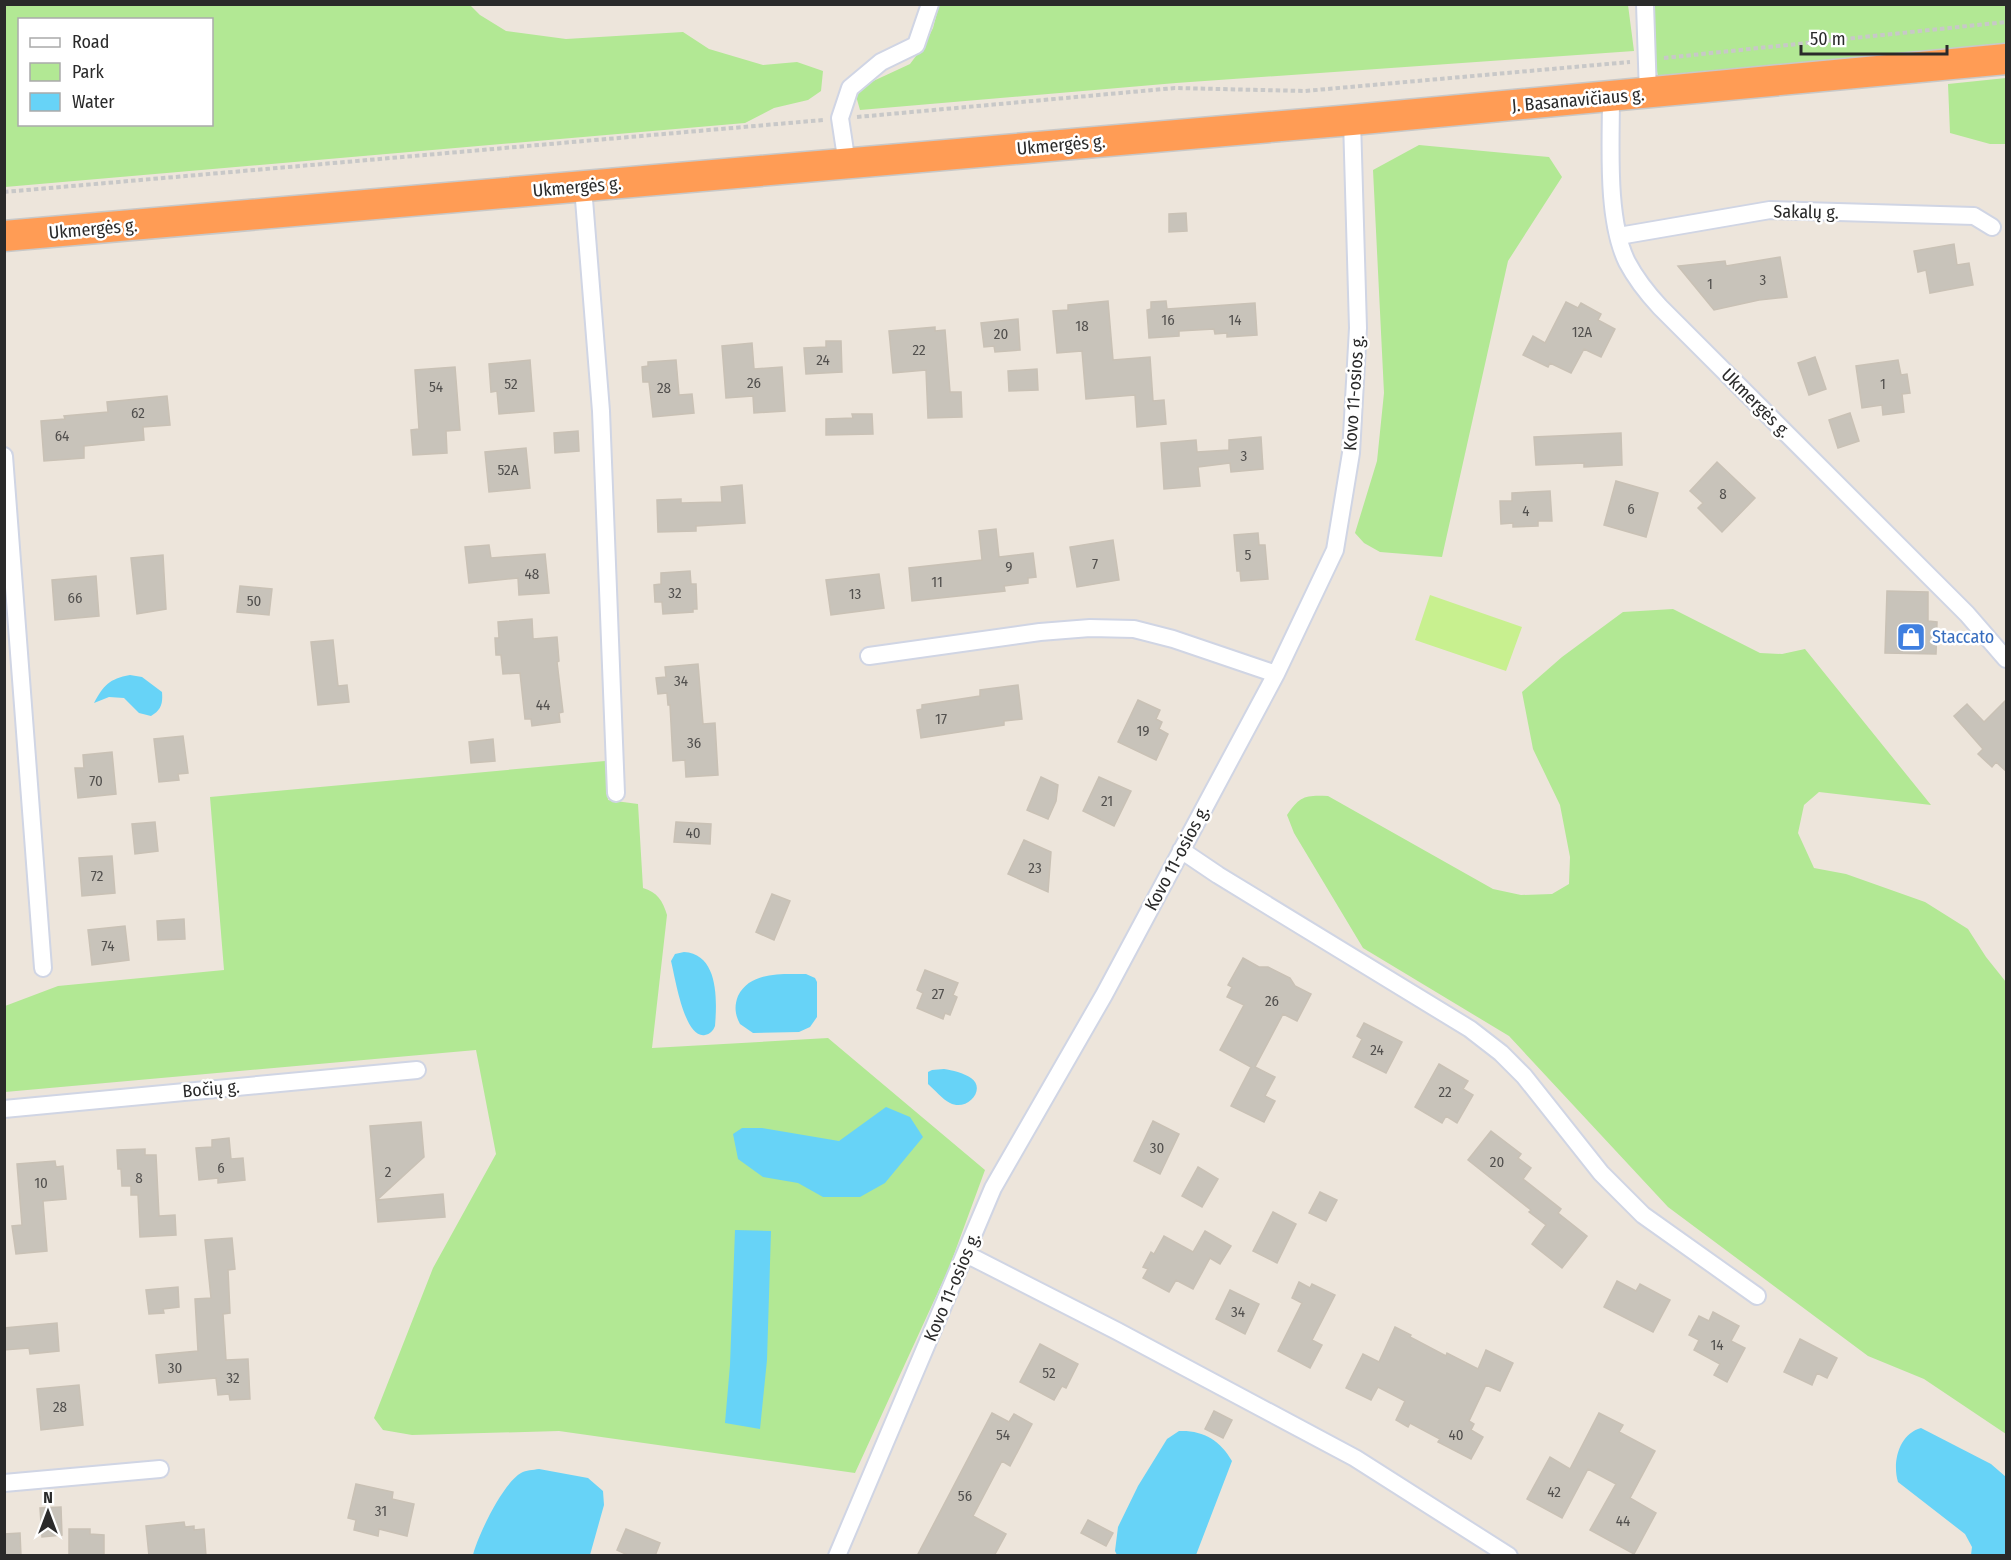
<svg xmlns="http://www.w3.org/2000/svg" width="2011" height="1560" font-family="'Fira Sans Condensed',sans-serif">
  <rect width="100%" height="100%" fill="#ede5db"/>
  <!-- green -->
  <path fill="#b2e894" fill-rule="evenodd" d="M5,4L470,5L480,15L506,31L566,39L683,32L709,49L763,65L797,62L823,71L821,91L808,100L774,108L745,123L5,187ZM20,20H212V124H20Z
    M939,5H1628L1634,51L1176,83L860,110L856,96L869,83L910,64L925,44L933,28Z
    M1653,5H2006V43L1658,77L1653,47Z
    M2006,78V144H1990L1950,133L1948,84Z
    M1419,145L1549,157L1562,177L1508,261L1442,557L1380,552L1364,543L1355,533L1377,461L1384,393L1373,170Z
    M1673,609L1760,653L1782,654L1805,649L1931,805L1819,792L1804,805L1798,833L1814,868L1846,874L1925,902L1968,929L1986,957L2006,982V1434L1924,1379L1868,1356L1668,1207L1509,1036L1363,948L1294,833L1287,815C1300,796 1305,795 1328,796L1493,889L1521,895L1552,894L1569,884L1570,857L1560,805L1533,749L1522,692L1562,657L1623,612Z
    M605,761L608,800L638,804L643,888C657,892 663,901 667,915L652,1048L828,1038L985,1170L949,1268L855,1473L559,1431L412,1435L383,1430L374,1418L433,1268L496,1154L476,1050L5,1092V1006L58,986L224,970L210,797Z"/>
  <!-- pitch -->
  <path fill="#c8f08f" d="M1430,595L1522,627L1506,671L1415,640Z"/>
  <!-- water -->
  <path fill="#67d3f7" d="M130,675L142,677L162,692C163,704 161,710 151,716L139,713L124,698L109,697L94,703C104,685 109,679 130,675Z
    M684,952C719,954 717,1001 715,1026C713,1031 710,1034 705,1035C684,1039 675,976 671,961L675,954Z
    M806,974L815,978L817,982V1017L810,1027L799,1032L753,1033L740,1024C735,1015 734,1006 738,996C750,971 783,974 806,974Z
    M944,1069C952,1070 964,1073 971,1078C987,1089 967,1112 950,1103C942,1099 935,1090 928,1084V1072L932,1070Z
    M886,1107L910,1117L923,1137L885,1183L860,1197H823L798,1183L763,1177L738,1159L733,1134L742,1128H762L839,1141Z
    M735,1230L771,1231L767,1360L760,1429L725,1423L730,1365Z
    M1921,1428L1991,1464L2006,1477V1555H1971L1972,1547L1965,1534L1898,1482C1892,1462 1899,1434 1921,1428Z
    M1179,1431C1203,1430 1220,1440 1232,1461L1196,1555H1117L1115,1551L1118,1527L1138,1486L1167,1439Z
    M539,1469L588,1478L603,1491L604,1505L590,1555H473C478,1535 503,1483 521,1473C526,1470 533,1470 539,1469Z"/>
  <!-- building -->
  <path fill="#c8c3ba" stroke="#c9c1b5" stroke-width="1.5" d="M1186,213L1187,231L1169,232V214Z
    M1954,244L1957,265L1969,263L1973,285L1930,293L1926,270L1918,272L1914,251Z
    M1780,257L1787,297L1759,300L1714,310L1678,266L1725,261L1726,266Z
    M1108,301L1113,360L1150,357L1153,401L1164,400L1166,424L1137,427L1135,395L1086,399L1082,351L1057,353L1053,311L1068,310V305Z
    M1166,301L1167,309L1255,303L1257,335L1227,337V333L1215,334L1214,329L1179,331V336L1149,338L1147,310L1151,309V302Z
    M1566,302L1578,308L1581,303L1601,314L1598,320L1615,329L1601,357L1584,349L1571,373L1550,363L1548,367L1523,355L1533,336L1545,343Z
    M1018,319L1020,350L995,352L994,346L984,347L981,323Z
    M935,327V331L945,330L950,392H961L962,417L928,418L926,370L893,373L889,331Z
    M826,341H841L842,372L806,374L804,348L826,347Z
    M752,343L754,369L782,367L785,411L754,413L753,396L726,398L722,346Z
    M1815,357L1826,389L1809,395L1798,363Z
    M530,360L534,411L499,414L497,391L491,392L489,364Z
    M676,360L679,395L692,394L694,413L653,417L649,382H643L642,367L648,366V362Z
    M1898,360L1901,375L1907,374L1910,393L1902,394L1904,412L1883,415L1882,405L1862,408L1856,366Z
    M455,367L460,430L446,431L447,453L413,455L411,430L419,429L415,370Z
    M1037,369L1038,390L1009,391L1008,371Z
    M167,396L170,425L143,427L144,440L84,446V458L44,461L41,421L65,419L64,416L108,412L107,402Z
    M1850,413L1859,441L1838,448L1829,420Z
    M852,414H872L873,434L826,435V419L853,418Z
    M578,431L579,451L555,453L554,433Z
    M1621,433L1622,465L1584,467V463L1536,465L1534,437Z
    M1261,437L1263,469L1231,472L1230,463L1198,467L1200,486L1164,489L1161,443L1196,440L1197,452L1229,450V440Z
    M526,448L530,488L489,492L485,452Z
    M1717,462L1755,498L1722,532L1698,508L1703,503L1690,491Z
    M1616,481L1658,493L1646,537L1604,525Z
    M742,485L745,523L696,526V531L658,532L657,500L681,499V503L722,502L721,487Z
    M1550,491L1552,521H1538V526L1513,527V523L1501,524L1500,501H1512V493Z
    M996,529L999,557L1033,553L1036,577L1028,578V583L1004,586L1005,591L912,601L909,568L982,560L979,531Z
    M1258,533L1259,545H1265L1268,579L1241,581L1240,571H1237L1234,535Z
    M1113,540L1119,580L1077,587L1070,547Z
    M489,545L491,558L545,554L549,593L519,595L518,578L469,583L465,547Z
    M163,555L166,609L137,614L131,558Z
    M690,571L691,584H696L697,609H693V612L663,614L662,602H655L654,585L661,584V573Z
    M879,574L884,608L831,615L826,580Z
    M96,576L99,616L55,620L52,580Z
    M240,586L272,589L269,615L237,612Z
    M1887,591L1928,592V621L1937,622L1936,654L1885,653Z
    M532,619L533,639L557,637L559,661L557,662L563,712L559,713L560,722L532,726L531,719H525L520,673L503,674L501,655H496L495,638H499L498,622Z
    M333,640L338,686L347,685L349,702L318,705L311,642Z
    M698,664L703,724L715,723L718,775L686,777L685,760L673,761L670,705H668L667,693L658,694L656,678L666,677L665,667Z
    M1018,685L1022,719L1004,721V725L921,738L917,710L922,709V705L980,696V690Z
    M2007,699V772L1996,762L1992,767L1978,754L1983,749L1954,716L1967,704L1984,722Z
    M1138,700L1160,710L1156,719L1162,722L1159,729L1168,734L1156,760L1118,742Z
    M183,736L188,773L178,774L179,780L159,782L154,739Z
    M493,739L495,761L471,763L469,742Z
    M112,752L116,794L78,798L75,768H84L83,755Z
    M1041,777L1058,785L1056,801L1048,819L1027,810Z
    M1099,777L1131,791L1114,826L1083,811Z
    M155,822L158,851L135,854L132,824Z
    M676,822L711,824L710,844L674,842Z
    M1024,840L1051,852L1048,892L1008,874Z
    M112,856L115,893L82,896L79,858Z
    M772,894L790,901L774,940L756,932Z
    M184,919L185,939L158,940L157,921Z
    M125,926L129,960L92,965L88,930Z
    M1243,958L1259,967H1268L1290,978L1295,986L1311,994L1297,1021L1283,1014L1255,1067L1275,1077L1265,1096L1275,1101L1264,1122L1231,1106L1251,1067L1220,1050L1244,1005L1227,997L1232,987L1228,985Z
    M925,970L958,983L953,995L957,997L950,1015L945,1013L943,1019L917,1008L923,993L917,990Z
    M1364,1023L1402,1042L1386,1073L1353,1057L1362,1039L1357,1036Z
    M1439,1064L1468,1081L1463,1089L1473,1095L1457,1123L1446,1116L1442,1123L1415,1107Z
    M1153,1121L1179,1134L1160,1174L1134,1161Z
    M421,1122L424,1157L377,1200L443,1194L445,1217L378,1222L370,1126Z
    M1491,1131L1521,1154L1518,1158L1531,1168L1523,1179L1561,1209L1558,1213L1587,1236L1562,1268L1532,1244L1546,1225L1529,1212L1531,1210L1468,1160Z
    M229,1138L231,1159L243,1158L245,1180L218,1183V1178L199,1180L196,1148L212,1147V1140Z
    M145,1149V1155H156L159,1216L175,1215L176,1235L140,1237L138,1195H131V1186H122L121,1169H118L117,1150Z
    M55,1161L56,1167L63,1166L66,1199L43,1201L47,1251L16,1254L12,1226L22,1225L17,1164Z
    M1198,1167L1218,1179L1202,1207L1182,1196Z
    M1320,1192L1337,1200L1326,1221L1309,1213Z
    M1273,1212L1296,1224L1277,1263L1253,1251Z
    M1205,1231L1231,1246L1220,1264L1210,1258L1193,1289L1176,1280L1169,1292L1143,1278L1148,1269L1143,1267L1151,1252L1154,1254L1164,1236L1193,1252Z
    M232,1238L235,1269L228,1270L230,1313L223,1314L226,1360L248,1359L250,1399L230,1400L229,1394L218,1395L216,1378L159,1383L156,1355L198,1351L195,1299L211,1298L205,1240Z
    M1617,1281L1636,1291L1640,1284L1670,1300L1653,1332L1604,1307Z
    M1299,1282L1310,1288L1312,1284L1335,1295L1312,1340L1322,1345L1310,1368L1278,1351L1302,1303L1292,1298Z
    M178,1287L179,1307L163,1309L164,1313L149,1314L146,1290Z
    M1230,1290L1259,1304L1245,1334L1216,1319Z
    M1713,1312L1739,1326L1731,1341L1745,1348L1727,1382L1714,1375L1720,1364L1694,1350L1699,1340L1689,1335L1699,1316L1709,1321Z
    M57,1323L59,1351L30,1354L29,1348L4,1350V1328Z
    M1395,1327L1411,1335L1410,1337L1446,1356L1447,1353L1478,1369L1486,1350L1513,1363L1500,1391L1486,1385L1469,1421L1474,1424L1471,1430L1483,1437L1471,1459L1438,1442L1440,1439L1410,1423L1408,1427L1396,1420L1405,1401L1378,1387L1371,1400L1346,1388L1363,1354L1379,1362Z
    M1800,1339L1837,1358L1827,1378L1817,1373L1812,1385L1784,1372Z
    M1040,1344L1078,1364L1066,1388L1062,1386L1054,1400L1020,1382Z
    M79,1385L83,1425L41,1430L37,1389Z
    M1214,1411L1232,1420L1223,1438L1205,1429Z
    M992,1413L1009,1422L1014,1414L1032,1424L1010,1466L1002,1461L973,1516L1006,1534L994,1556H917Z
    M1599,1413L1623,1425L1619,1432L1655,1451L1630,1498L1656,1513L1634,1554L1590,1530L1616,1484L1588,1469L1562,1518L1527,1499L1550,1457L1570,1469Z
    M356,1484L393,1492L392,1499L414,1504L407,1536L379,1529L378,1536L354,1530L356,1520L348,1518Z
    M61,1507L62,1535L42,1537L40,1508Z
    M1088,1520L1113,1533L1106,1546L1081,1533Z
    M184,1522L185,1527L194,1526V1530L204,1529L206,1556H149L146,1526Z
    M69,1529H90V1534L104,1535V1556H69Z
    M626,1529L660,1543L655,1556H630L617,1550Z
    M20,1533L21,1556H4V1534Z"/>
  <g fill="none" stroke-linecap="round" stroke-linejoin="round">
    <!-- street casing -->
    <g stroke="#d0d5e4" stroke-width="20">
      <path id="street" d="M1645,4L1648,94
        M1611,97C1611,145 1606,219 1627,262C1636,279 1647,293 1660,307L1967,614L2006,659
        M847,164L840,118L850,88L881,62L916,45L930,4
        M583,187L601,411L616,793
        M1619,236L1770,210L1974,216L1992,227
        M4,456L43,968
        M869,656L1040,632L1090,628L1134,629L1173,639L1276,674
        M1181,850L1218,875L1470,1029L1501,1053L1524,1076L1601,1173L1643,1215L1757,1296
        M4,1109L417,1070
        M966,1254L1117,1331L1355,1458L1509,1556
        M4,1483L160,1469
        M837,1556L993,1188L1104,995L1276,674L1335,550L1351,453L1358,328L1352,120"/>
    </g>
    <!-- highway casing -->
    <g stroke="#c8c8c8" stroke-width="33">
      <path id="highway" d="M4,236L1352,120L2006,59"/>
    </g>
    <!-- path -->
    <path stroke="#c8c8c8" stroke-width="4" stroke-dasharray="4.5 3" stroke-linecap="butt" d="M1664,58L2006,22
      M857,117L1175,88L1305,91L1630,62
      M4,192L823,120"/>
    <!-- street -->
    <use href="#street" stroke="#fff" stroke-width="16"/>
    <!-- highway -->
    <use href="#highway" stroke="#ff9c55" stroke-width="30"/>
  </g>
  <!-- icons -->
  <defs>
    <g id="shop-square" transform="scale(1.5)"><rect x="-9" y="-9" width="18" height="18" rx="4" fill="#3f7fe0" stroke="#fff"/><path d="M-5-2.5h2.3a2.7 3.5 0 0 1 5.4 0H5L5.5 6h-11ZM-1.5-2.5h3a1.5 2.3 0 0 0-3 0Z" fill="#fff"/></g>
  </defs>
  <g fill-rule="evenodd">
    <use href="#shop-square" x="1911" y="637"/>
  </g>
  <g text-anchor="middle" stroke-width="5" stroke-linejoin="round" paint-order="stroke">
    <!-- number labels -->
    <g font-size="15" fill="#52504e">
      <text x="1763" y="285">3</text>
      <text x="1710" y="289">1</text>
      <text x="1168" y="325">16</text>
      <text x="1235" y="325">14</text>
      <text x="1082" y="331">18</text>
      <text x="1582" y="337">12A</text>
      <text x="1001" y="339">20</text>
      <text x="919" y="355">22</text>
      <text x="823" y="365">24</text>
      <text x="754" y="388">26</text>
      <text x="511" y="389">52</text>
      <text x="1883" y="389">1</text>
      <text x="436" y="392">54</text>
      <text x="664" y="393">28</text>
      <text x="138" y="418">62</text>
      <text x="62" y="441">64</text>
      <text x="1244" y="461">3</text>
      <text x="508" y="475">52A</text>
      <text x="1723" y="499">8</text>
      <text x="1631" y="514">6</text>
      <text x="1526" y="516">4</text>
      <text x="1248" y="560">5</text>
      <text x="1095" y="569">7</text>
      <text x="1009" y="572">9</text>
      <text x="532" y="579">48</text>
      <text x="937" y="587">11</text>
      <text x="675" y="598">32</text>
      <text x="855" y="599">13</text>
      <text x="75" y="603">66</text>
      <text x="254" y="606">50</text>
      <text x="681" y="686">34</text>
      <text x="543" y="710">44</text>
      <text x="941" y="724">17</text>
      <text x="1143" y="736">19</text>
      <text x="694" y="748">36</text>
      <text x="96" y="786">70</text>
      <text x="1107" y="806">21</text>
      <text x="693" y="838">40</text>
      <text x="1035" y="873">23</text>
      <text x="97" y="881">72</text>
      <text x="108" y="951">74</text>
      <text x="938" y="999">27</text>
      <text x="1272" y="1006">26</text>
      <text x="1377" y="1055">24</text>
      <text x="1445" y="1097">22</text>
      <text x="1157" y="1153">30</text>
      <text x="1497" y="1167">20</text>
      <text x="221" y="1173">6</text>
      <text x="388" y="1177">2</text>
      <text x="139" y="1183">8</text>
      <text x="41" y="1188">10</text>
      <text x="1238" y="1317">34</text>
      <text x="1717" y="1350">14</text>
      <text x="175" y="1373">30</text>
      <text x="1049" y="1378">52</text>
      <text x="233" y="1383">32</text>
      <text x="60" y="1412">28</text>
      <text x="1003" y="1440">54</text>
      <text x="1456" y="1440">40</text>
      <text x="1554" y="1497">42</text>
      <text x="965" y="1501">56</text>
      <text x="381" y="1516">31</text>
      <text x="1623" y="1526">44</text>
    </g>
    <!-- street labels -->
    <g font-size="18" fill="#2a2a2a" stroke="#fff">
      <text transform="translate(1578 100) rotate(-5)" y="6">J. Basanavičiaus g.</text>
      <text transform="translate(1061 145) rotate(-5)" y="6">Ukmergės g.</text>
      <text transform="translate(577 187) rotate(-5)" y="6">Ukmergės g.</text>
      <text transform="translate(1806 212) rotate(1)" y="6">Sakalų g.</text>
      <text transform="translate(93 229) rotate(-5)" y="6">Ukmergės g.</text>
      <text transform="translate(1354 393) rotate(-86)" y="6">Kovo 11-osios g.</text>
      <text transform="translate(1756 403) rotate(45)" y="6">Ukmergės g.</text>
      <text transform="translate(1177 858) rotate(-62)" y="6">Kovo 11-osios g.</text>
      <text transform="translate(211 1089) rotate(-5)" y="6">Bočių g.</text>
      <text transform="translate(952 1287) rotate(-67)" y="6">Kovo 11-osios g.</text>
    </g>
    <!-- shop labels -->
    <g font-size="18" fill="#366cbe" stroke="#fff" text-anchor="start">
      <text x="1932" y="643">Staccato</text>
    </g>
  </g>
  <!-- border -->
  <rect width="2011" height="1560" fill="none" stroke="#2a2a2a" stroke-width="12"/>
  <!-- legend -->
  <rect x="18" y="18" width="195" height="108" fill="#ffffff" stroke="#aaaaaa" stroke-width="1.5"/>
  <rect x="30" y="38" width="30" height="9" fill="#ffffff" stroke="#aaaaaa" stroke-width="1.5"/>
  <text x="72" y="48" font-size="18" fill="#2a2a2a">Road</text>
  <rect x="30" y="63" width="30" height="18" fill="#b2e894" stroke="#aaaaaa" stroke-width="1.5"/>
  <text x="72" y="78" font-size="18" fill="#2a2a2a">Park</text>
  <rect x="30" y="93" width="30" height="18" fill="#67d3f7" stroke="#aaaaaa" stroke-width="1.5"/>
  <text x="72" y="108" font-size="18" fill="#2a2a2a">Water</text>
  <!-- north arrow -->
  <g transform="translate(48 1512)" stroke="#ffffff" stroke-width="4.5" paint-order="stroke">
  <path d="M0-4.5L10 22L0 15L-10 22Z" fill="#2a2a2a"/>
  <text y="-9" font-size="16" font-weight="bold" text-anchor="middle" fill="#2a2a2a">N</text>
  </g>
  <!-- scale -->
  <path d="M1801 45v9h146v-9" fill="none" stroke="#2a2a2a" stroke-width="3"/>
  <text x="1810" y="45" font-size="18" fill="#2a2a2a" stroke="#ffffff" stroke-width="4.5" paint-order="stroke">50 m</text>
</svg>
